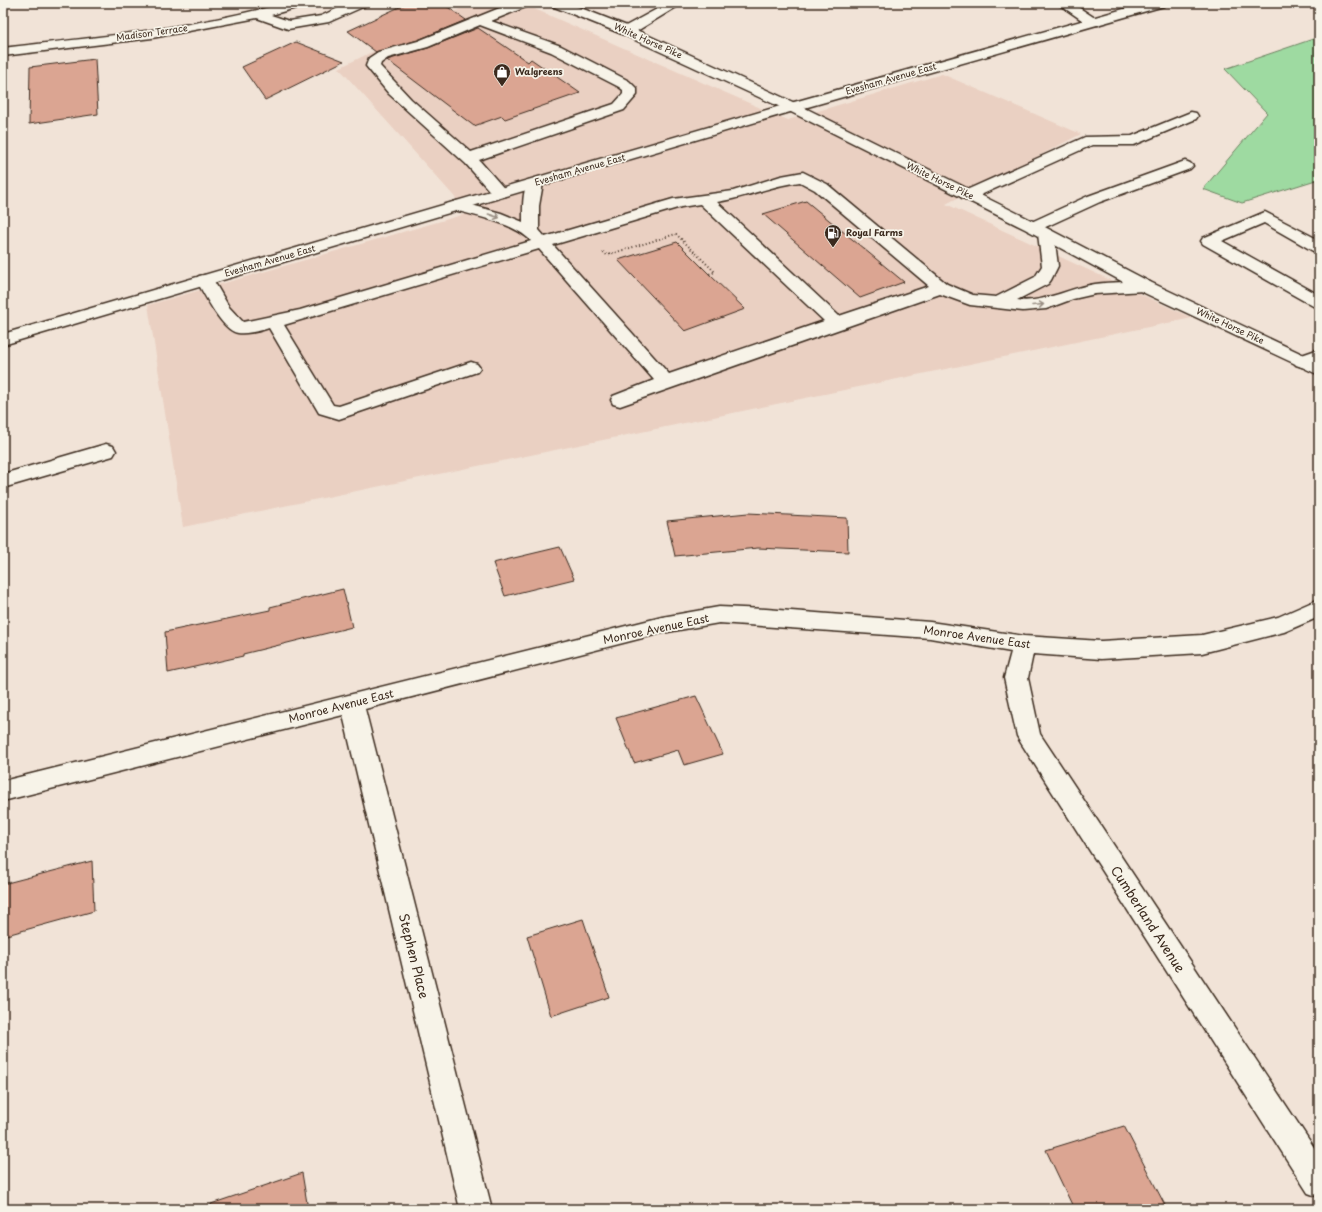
<svg xmlns="http://www.w3.org/2000/svg" width="1322" height="1212" font-family="'Playpen Sans',sans-serif">
  <rect width="100%" height="100%" fill="#f1e3d7"/>
  <filter id="ink" filterUnits="userSpaceOnUse"><feTurbulence type="fractalNoise" baseFrequency=".025" numOctaves="2"/><feDisplacementMap in="SourceGraphic" scale="8" xChannelSelector="R" yChannelSelector="G"/><feConvolveMatrix kernelMatrix="1 2 1 2 8 2 1 2 1" color-interpolation-filters="sRGB"/></filter>
  <g filter="url(#ink)">
    <!-- built -->
    <path fill="#ead0c2" d="M472,3H521L788,120L942,74L1081,134L946,204L1192,318L183,527L148,305L469,213L339,68Z"/>
    <!-- green -->
    <path fill="#9edaa1" stroke="#6c8260" d="M1319,37V179L1242,203L1203,189L1267,113L1225,69Z"/>
    <!-- building -->
    <path fill="#dba592" stroke="#3b2a1e" d="M408,3H442L466,20L418,40L376,52L348,31Z
      M478,28L528,62L531,59L580,93L505,119L502,116L474,126L387,60L428,48Z
      M296,42L344,61L265,100L242,67Z
      M95,59L98,114L29,124L30,67Z
      M806,201L904,282L860,298L763,214Z
      M677,242L709,274L745,309L685,331L618,260Z
      M748,513L847,518L848,552L758,548L675,556L667,521Z
      M560,547L574,579L505,596L493,563Z
      M343,589L352,627L243,654V656L168,673L165,632L270,610V607Z
      M696,696L723,754L684,765L678,750L634,763L616,718Z
      M92,861L94,911L3,936V884Z
      M583,919L609,997L551,1016L527,936Z
      M1124,1126L1167,1209H1074L1046,1150Z
      M302,1173L308,1209H212L211,1204Z"/>
    <g fill="none" stroke-linecap="round" stroke-linejoin="round">
      <!-- minor casing -->
      <g stroke="#3b2a1e" stroke-width="3">
        <path id="minor" d="M284,3H304L303,6L271,15L289,21L321,16L349,3H366L365,6L329,22L288,29L257,18L152,38L3,56V48C97,37 192,29 284,3Z
          M512,3H529L528,6L491,21L561,46L629,81L637,89V95L624,110L479,160L508,193L506,196H494L466,164L389,94L366,66L369,58L378,52L418,41ZM480,25L551,52L619,87L623,90V94L614,104L471,152L411,99L380,66L381,63L388,58L428,47Z
          M668,3H683L632,34H622L620,31L622,28Z
          M1057,3H1072L1101,22L1099,25H1089Z
          M1191,112L1196,113L1198,116L1196,119L1134,145H1092L974,198H962L960,195L962,192L1085,137L1132,136Z
          M1185,161L1190,163L1193,166L1190,169L1100,202L1039,230L1033,232L1027,230L1025,227L1027,224L1088,196Z
          M803,172L827,184L947,284L973,295L996,297L1035,277L1042,266L1038,234L1040,231L1046,229L1052,231L1054,234L1058,266L1051,280L1048,284L1017,300C1042,304 1069,288 1095,284C1111,282 1128,282 1144,281L1150,282L1153,286L1150,290L1144,291L1095,294L1073,299L1046,309L1023,311L970,305L940,294L620,406L613,404L611,400L613,396L654,380L539,249L284,325L333,405L339,406L471,362L477,364L480,368L477,372L339,419L319,413L269,328C260,331 247,334 238,333C222,331 204,293 196,280L199,276L205,275L211,276L229,307L243,322L300,310L531,241C515,223 475,216 451,209L449,206L451,203L457,201L501,213L523,222C523,209 522,190 529,180H541L543,183L539,206V230L545,237L673,199L733,191L781,176ZM800,182L815,190L929,286L839,316L717,202C745,198 772,185 800,182ZM700,204L824,321L669,374L553,245L681,207Z
          M1265,212L1319,240V252L1313,251L1264,223L1222,241L1319,295V307L1313,306L1203,244L1201,241L1203,238Z
          M1319,349V361L1302,367L1296,365L1293,361L1296,357Z
          M106,444L113,446L116,451L113,456L3,488V474Z
          M1319,599V617L1284,632L1202,653L1101,659L1033,654L1028,678L1040,734L1319,1155V1197L1308,1193L1021,743L1017,736L1004,678L1011,652L930,638L719,623L662,633L365,709L492,1209H460L343,715L3,801V781L662,617L719,607L766,609L930,622L1024,636L1101,641L1202,635L1278,617Z"/>
      </g>
      <!-- major casing -->
      <g stroke="#3b2a1e" stroke-width="3">
        <path id="major" d="M1145,3H1165L1164,6L797,110L3,345V334L787,104Z"/>
      </g>
      <!-- highway casing -->
      <g stroke="#3b2a1e" stroke-width="3">
        <path id="highway" d="M551,3H568L632,28L797,104L1039,224L1150,282L1319,362V375L1138,290L1027,230L787,110L622,34L552,6Z"/>
      </g>
      <!-- path -->
      <path stroke="#3b2a1e" stroke-width="2" stroke-dasharray="1 2.5" stroke-linecap="butt" d="M603,252L607,255L676,234L715,272L709,274"/>
      <!-- minor -->
      <use href="#minor" fill="#f7f3e8" fill-rule="evenodd"/>
      <!-- major -->
      <use href="#major" fill="#f7f3e8" fill-rule="evenodd"/>
      <!-- highway -->
      <use href="#highway" fill="#f7f3e8" fill-rule="evenodd"/>
    </g>
    <!-- one-way arrows -->
    <defs><path id="oneway-shaft" d="M-6 0H5M1.5-3L5.5 0L1.5 3" fill="none" stroke-width="1.6" stroke-linecap="round" stroke-linejoin="round"/></defs>
    <g stroke="#998e83">
      <use href="#oneway-shaft" transform="translate(494 216) rotate(19)"/>
      <use href="#oneway-shaft" transform="translate(1038 305) rotate(-5)"/>
    </g>
  </g>
  <!-- icons -->
  <defs>
    <g id="shop-pin" transform="scale(0.9)"><path d="M0 17L-7.5 6A9.5 9.5 0 1 1 7.5 6Z" fill="#3b2a1e" stroke="#f7f3e8"/><path d="M-5-2.5h2.3a2.7 3.5 0 0 1 5.4 0H5L5.5 6h-11ZM-1.5-2.5h3a1.5 2.3 0 0 0-3 0Z" fill="#fff"/></g>
    <g id="fuel-pin" transform="scale(0.9)"><path d="M0 17L-7.5 6A9.5 9.5 0 1 1 7.5 6Z" fill="#3b2a1e" stroke="#f7f3e8"/><path d="M-5.5-6h7V0h2V4h1.3V-2.5L3-4.5l.8-.8L6-3V5H2.5V1h-1V6h-7ZM-4.2-4.7v3.2H.2V-4.7Z" fill="#fff"/></g>
  </defs>
  <g fill-rule="evenodd">
    <use href="#shop-pin" x="502" y="72"/>
    <use href="#fuel-pin" x="833" y="233"/>
  </g>
  <g text-anchor="middle" stroke-width="3.5" stroke-linejoin="round" paint-order="stroke">
    <!-- far-street labels -->
    <g font-size="9" fill="#3b2a1e" stroke="#f7f3e8">
      <text transform="translate(152 33) rotate(-8)" y="3">Madison Terrace</text>
      <text transform="translate(648 41) rotate(24)" y="3">White Horse Pike</text>
      <text transform="translate(891 79) rotate(-16)" y="3">Evesham Avenue East</text>
      <text transform="translate(580 170) rotate(-16)" y="3">Evesham Avenue East</text>
      <text transform="translate(940 181) rotate(26)" y="3">White Horse Pike</text>
      <text transform="translate(270 261) rotate(-16)" y="3">Evesham Avenue East</text>
      <text transform="translate(1230 326) rotate(25)" y="3">White Horse Pike</text>
    </g>
    <!-- far-poi labels -->
    <g font-size="9" font-weight="bold" fill="#3b2a1e" stroke="#f7f3e8" text-anchor="start">
      <text x="515" y="75">Walgreens</text>
      <text x="846" y="236">Royal Farms</text>
    </g>
    <!-- street labels -->
    <g font-size="11" fill="#3b2a1e" stroke="#f7f3e8">
      <text transform="translate(656 629) rotate(-12)" y="4">Monroe Avenue East</text>
      <text transform="translate(977 637) rotate(8)" y="4">Monroe Avenue East</text>
      <text transform="translate(341 706) rotate(-14)" y="4">Monroe Avenue East</text>
    </g>
    <!-- near-street labels -->
    <g font-size="13" fill="#3b2a1e" stroke="#f7f3e8">
      <text transform="translate(1148 919) rotate(57)" y="5">Cumberland Avenue</text>
      <text transform="translate(414 956) rotate(76)" y="5">Stephen Place</text>
    </g>
  </g>
  <!-- margin -->
  <rect width="1322" height="1212" fill="none" stroke="#f7f3e8" stroke-width="16"/>
  <rect x="8" y="8" width="1306" height="1196" fill="none" stroke="#3b2a1e" stroke-width="1.5" filter="url(#ink)"/>
</svg>
